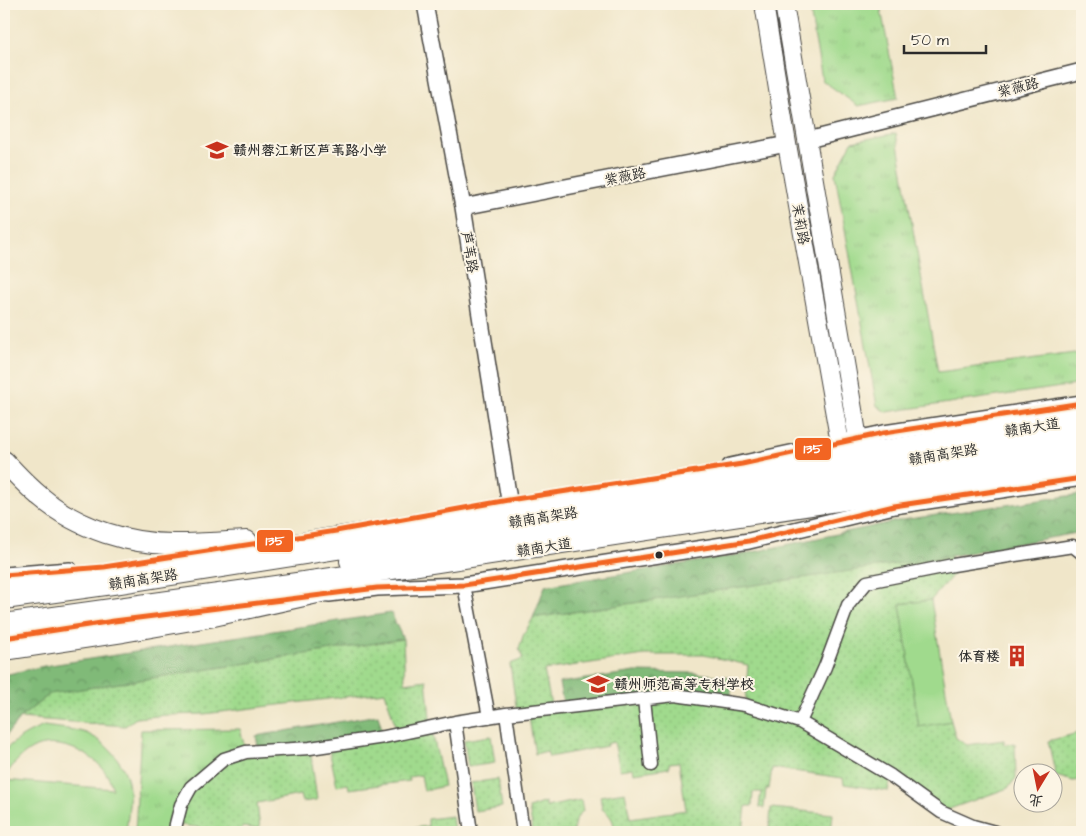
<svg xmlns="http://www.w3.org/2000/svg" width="1086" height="836" font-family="'Architects Daughter','LXGW WenKai TC',sans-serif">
  <defs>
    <pattern id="grass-tufts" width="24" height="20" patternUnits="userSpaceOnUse" patternTransform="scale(1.25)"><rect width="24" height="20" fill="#a0da8d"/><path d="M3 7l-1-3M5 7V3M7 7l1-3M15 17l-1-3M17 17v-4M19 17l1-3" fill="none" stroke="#8abb7a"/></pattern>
    <pattern id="forest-crowns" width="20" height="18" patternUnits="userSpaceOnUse" patternTransform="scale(1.25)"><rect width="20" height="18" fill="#80ba78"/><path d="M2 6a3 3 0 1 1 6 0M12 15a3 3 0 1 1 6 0" fill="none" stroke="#699763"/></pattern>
    <pattern id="garden-dots" width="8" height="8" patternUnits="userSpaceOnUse" patternTransform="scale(1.25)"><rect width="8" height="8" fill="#a0da8d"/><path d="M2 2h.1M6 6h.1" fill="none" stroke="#8abb7a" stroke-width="1.8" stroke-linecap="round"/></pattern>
  </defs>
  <rect width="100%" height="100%" fill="#fcf5e5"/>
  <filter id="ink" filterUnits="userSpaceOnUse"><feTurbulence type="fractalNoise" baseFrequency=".02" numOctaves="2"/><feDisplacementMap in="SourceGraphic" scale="10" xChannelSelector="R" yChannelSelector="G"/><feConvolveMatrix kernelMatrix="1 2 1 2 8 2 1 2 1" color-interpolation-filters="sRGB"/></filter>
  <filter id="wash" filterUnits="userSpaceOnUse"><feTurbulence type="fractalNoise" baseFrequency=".0096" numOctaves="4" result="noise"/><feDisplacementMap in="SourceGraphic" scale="20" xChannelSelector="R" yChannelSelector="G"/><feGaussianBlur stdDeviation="1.12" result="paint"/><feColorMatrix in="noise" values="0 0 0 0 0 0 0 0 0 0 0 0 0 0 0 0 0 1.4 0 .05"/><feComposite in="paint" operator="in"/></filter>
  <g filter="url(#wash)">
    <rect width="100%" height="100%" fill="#f0e6c9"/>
    <!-- grass -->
    <path fill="url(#grass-tufts)" stroke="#66825c" d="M809,4H880L898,98L858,106L822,80Z
      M896,133L938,372L1082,353V384L886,412L877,406L835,174L852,142Z
      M240,729L246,752L175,832H135L141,730Z"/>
    <!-- forest -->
    <path fill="url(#forest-crowns)" stroke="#567252" d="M1082,494V532L951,556L873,568L533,618L545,586L744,554L902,520Z
      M391,613L403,639L50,694L20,718L4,738V675L44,666Z
      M635,672L694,673L731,677V703L564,708L559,683Z
      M378,715L384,737L259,751L256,736Z"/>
    <!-- garden -->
    <path fill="url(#garden-dots)" stroke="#66825c" fill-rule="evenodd" d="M951,556L952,576L931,600L900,604L919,726L951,721L956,738L967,745L1004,740V745L1015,743L1016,778L1008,788L941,812L891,777L888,791L844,784L843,778L772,768L769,789H766L764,808L759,807L761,792H753L752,806H746L743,832H614C615,822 611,815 602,809L600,796L625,792L630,818L686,810L679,762L669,763V768L634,773L633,768L620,770L614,742L606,744L607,746L549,757L547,751L535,754L528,712L517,713L510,664L523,659L519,649L523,636L533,618ZM644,655H704L748,665L745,705L675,695L552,709L544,670Z
      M403,639L405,683L426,680L431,726L444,786L424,791L421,775L409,777L410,781L349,789L348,784L337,786L328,745L398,734L385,692L204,714L167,715L136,718L125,726L20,718L50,694Z
      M1082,732V780L1073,781L1056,776L1048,741Z
      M491,736L495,763L468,767L464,740Z
      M310,748L317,800L302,802L300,795L257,803L260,829L242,827L241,832H215L214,830L176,824L181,805L224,759Z
      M498,779L502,807L475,811L471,783Z
      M581,800L583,811C576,817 573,823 574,832H533L529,808L545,802L546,807Z
      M771,808L833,814L831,832H769Z
      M452,816L454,832H397L396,830L428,826V819Z"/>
    <!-- pitch -->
    <path fill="#a0da8d" stroke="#66825c" d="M931,600L951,721L919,727L900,604Z
      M44,726C56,728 75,729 86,733C105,741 124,762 128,782C131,798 128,816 126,832H4V780L113,789C111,785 110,779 107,775C96,754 59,738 36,747C22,753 11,766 4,779V751C16,739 29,732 44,726Z"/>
  </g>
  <g filter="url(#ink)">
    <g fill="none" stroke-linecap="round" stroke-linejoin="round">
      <!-- minor casing -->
      <g stroke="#494743" stroke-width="15">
        <path id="minor" d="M464,585L489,717
          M644,699L651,765
          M506,714L523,832
          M455,722L471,832
          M800,722L825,667L848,605L867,582L953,565L1073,546L1082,553
          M175,832L176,824L181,805L191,787L224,759L246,752L310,748L384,737L455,722L506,714L675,695L745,705L800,722L891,776L941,812L973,826L995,832"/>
      </g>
      <!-- tertiary casing -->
      <g stroke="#494743" stroke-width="18">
        <path id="tertiary" d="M425,4L463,207L509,500
          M808,140L1082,71
          M463,207L787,144
          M730,466L884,433L1082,403
          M4,575L70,570
          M329,594L377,588L464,585L749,541L894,506L1082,478
          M4,638L114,621L179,613"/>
      </g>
      <!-- secondary casing -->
      <g stroke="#494743" stroke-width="20">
        <path id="secondary" d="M764,4L787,144L840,443
          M784,4L858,439"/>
      </g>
      <!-- primary casing -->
      <g stroke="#494743" stroke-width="22">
        <path id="primary" d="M4,461C16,474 28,487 42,498C78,529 131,545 178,544C201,544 224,542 247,541
          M4,587L105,575L337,537L742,474L886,450L1082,419
          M4,624C118,609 232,593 346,576C592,540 837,502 1082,463
          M4,650L123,632L209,617L340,588"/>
      </g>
      <!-- trunk casing -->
      <g stroke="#494743" stroke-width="22">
        <path id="trunk" d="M350,561L483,542L1082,450
          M4,599L120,583L1082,432"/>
      </g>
      <!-- minor -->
      <use href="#minor" stroke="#fff" stroke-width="12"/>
      <!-- tertiary -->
      <use href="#tertiary" stroke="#fff" stroke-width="15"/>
      <!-- secondary -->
      <use href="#secondary" stroke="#fff" stroke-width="18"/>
      <!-- primary -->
      <use href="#primary" stroke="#fff" stroke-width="20"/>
      <!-- trunk -->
      <use href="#trunk" stroke="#fff" stroke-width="20"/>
      <!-- bus-1 casing -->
      <g stroke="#fcf5e5" stroke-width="9">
        <path id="bus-1" d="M4,575L104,567L336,531L509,500L742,464L884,433L1082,403
          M4,638L114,621L377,588L464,585L749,541L894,506L1082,478"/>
      </g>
      <!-- bus-1 -->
      <use href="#bus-1" stroke="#f26522" stroke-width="5"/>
    </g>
  </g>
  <!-- icons -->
  <defs>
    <g id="school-bare" transform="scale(1.725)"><path d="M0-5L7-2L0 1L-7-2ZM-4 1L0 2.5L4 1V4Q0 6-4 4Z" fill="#c8321e" stroke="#fcf5e5" stroke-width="2.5" paint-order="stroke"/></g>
    <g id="building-bare" transform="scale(1.725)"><path d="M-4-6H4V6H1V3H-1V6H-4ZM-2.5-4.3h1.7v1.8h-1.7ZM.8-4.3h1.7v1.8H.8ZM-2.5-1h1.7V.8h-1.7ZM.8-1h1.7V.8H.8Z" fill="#c8321e" stroke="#fcf5e5" stroke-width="2.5" paint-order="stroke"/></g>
    <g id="university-bare" transform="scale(1.725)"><path d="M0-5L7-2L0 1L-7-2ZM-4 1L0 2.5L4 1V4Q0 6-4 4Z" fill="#c8321e" stroke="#fcf5e5" stroke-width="2.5" paint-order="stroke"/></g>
  </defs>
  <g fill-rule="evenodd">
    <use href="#school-bare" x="217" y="150"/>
    <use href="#building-bare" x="1017" y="656"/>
    <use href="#university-bare" x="598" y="684"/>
  </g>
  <!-- markers -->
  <circle fill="#2b2b2b" stroke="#fcf5e5" stroke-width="2" cx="659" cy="555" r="4.5"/>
  <g text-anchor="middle" stroke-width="4" stroke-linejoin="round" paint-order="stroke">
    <!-- street labels -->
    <g font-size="14" fill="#2b2b2b" stroke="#fcf5e5">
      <text transform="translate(1018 87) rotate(-14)" y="5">紫薇路</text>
      <text transform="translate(625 176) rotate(-11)" y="5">紫薇路</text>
      <text transform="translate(801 224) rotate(80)" y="5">茉莉路</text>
      <text transform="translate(470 252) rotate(81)" y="5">芦苇路</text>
      <text transform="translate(1032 427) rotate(-9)" y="5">赣南大道</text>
      <text transform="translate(943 454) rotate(-9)" y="5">赣南高架路</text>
      <text transform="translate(543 517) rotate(-9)" y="5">赣南高架路</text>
      <text transform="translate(544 547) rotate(-9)" y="5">赣南大道</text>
      <text transform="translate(143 579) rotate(-9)" y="5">赣南高架路</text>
    </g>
    <!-- poi labels -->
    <g font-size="14" font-weight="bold" fill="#2b2b2b" stroke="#fcf5e5" text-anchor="start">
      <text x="233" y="155">赣州蓉江新区芦苇路小学</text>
      <text x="1000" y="661" text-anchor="end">体育楼</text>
      <text x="614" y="689">赣州师范高等专科学校</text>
    </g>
  </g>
  <g stroke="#fcf5e5" stroke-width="2">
    <rect x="794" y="437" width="38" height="24" rx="5" fill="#f26522"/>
    <rect x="256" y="529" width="38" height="24" rx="5" fill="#f26522"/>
  </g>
  <g font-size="14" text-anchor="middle" font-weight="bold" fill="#fff">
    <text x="813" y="453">135</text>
    <text x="275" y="545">135</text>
  </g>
  <!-- margin -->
  <rect width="1086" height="836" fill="none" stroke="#fcf5e5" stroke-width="20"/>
  <!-- north arrow -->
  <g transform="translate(1038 788) rotate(190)"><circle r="24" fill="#fcf5e5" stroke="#a8a49b"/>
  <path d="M0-4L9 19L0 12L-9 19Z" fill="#c8321e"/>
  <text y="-8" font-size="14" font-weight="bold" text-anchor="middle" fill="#2b2b2b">北</text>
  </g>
  <!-- scale -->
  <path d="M904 45v8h82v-8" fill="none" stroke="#2b2b2b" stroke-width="2.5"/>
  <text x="911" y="45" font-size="15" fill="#2b2b2b" stroke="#fcf5e5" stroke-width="4" paint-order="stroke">50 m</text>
</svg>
